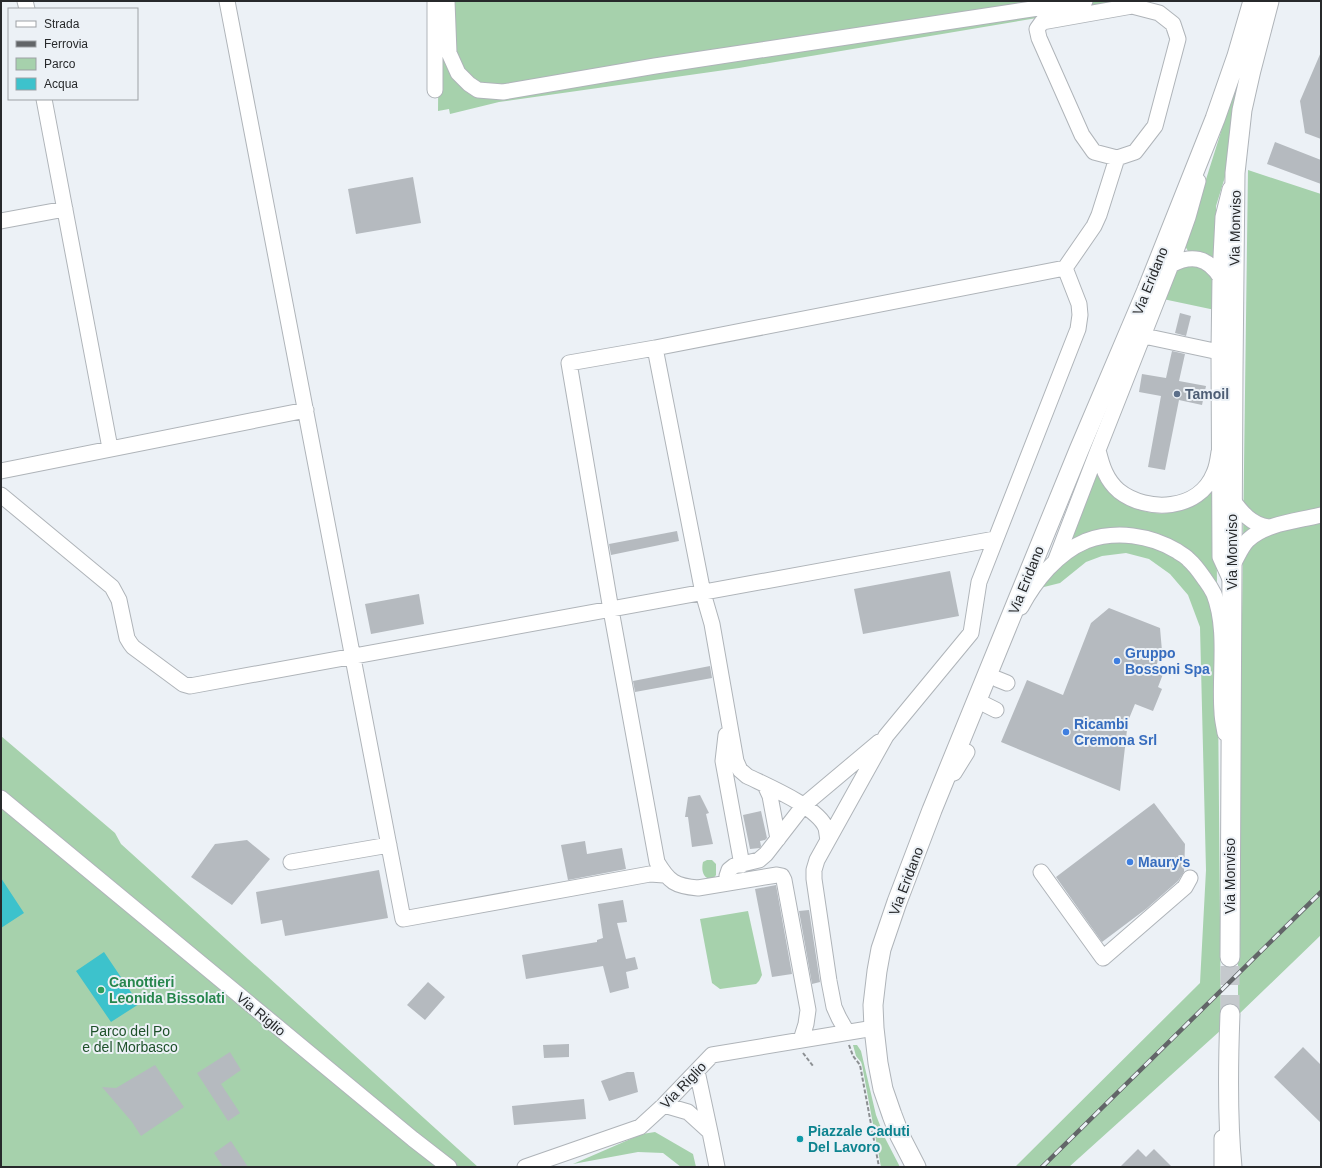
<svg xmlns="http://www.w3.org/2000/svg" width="1322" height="1168" font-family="Arial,sans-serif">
  <rect width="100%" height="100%" fill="#ecf1f6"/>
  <!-- green -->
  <path fill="#a6d1ac" d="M439,1H1138L739,68L499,102L450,114L449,109L438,111Z
    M1243,62L1229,164L1216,206V256L1214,258H1211L1200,252L1188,251L1185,246Z
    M1248,170L1321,194V935L1238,1015V913Z
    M1199,264L1213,276L1215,310L1163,299L1173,274L1181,266Z
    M1095,466C1097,471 1098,478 1102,483C1122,509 1160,523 1190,506C1197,502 1211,482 1216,475L1221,1030L1069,1167H1015L1200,983L1206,870L1200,627L1188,595L1170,574L1149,559L1126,553L1102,556L1086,562L1060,583L1040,588Z
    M1,736L115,833L121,844L478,1167H1Z
    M707,860H712L716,864V875L713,879C703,880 701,870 703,862Z
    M748,911L762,975L759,981L756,984L720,989L712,983L700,919Z
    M853,1045H857L861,1051L876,1115L885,1138L900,1167H881L862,1065L861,1062L856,1056Z
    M655,1132L693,1154L696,1167H681L663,1153L638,1152L573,1164L642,1134Z"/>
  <!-- water -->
  <path fill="#3dc2cc" d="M1,878L24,913L1,928Z
    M104,952L139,1004L111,1022L76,971Z"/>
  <!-- building -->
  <path fill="#b5babf" d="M1321,52V139L1305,133L1300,101Z
    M1275,142L1321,160V184L1267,164Z
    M413,177L421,223L356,234L348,189Z
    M1180,313L1191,316L1186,336L1175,333Z
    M1172,351L1185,354L1179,381L1206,386L1202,405L1179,400L1165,470L1148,467L1161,396L1139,392L1142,374L1166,378Z
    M677,531L679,541L611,555L609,544Z
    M950,571L959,616L863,634L854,589Z
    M419,594L424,624L371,634L365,604Z
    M1109,608L1160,628L1162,651L1154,671L1163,674L1158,687L1162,689L1153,711L1135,704L1128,721L1120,791L1001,742L1027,680L1063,695L1091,623Z
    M710,666L712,678L635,692L633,681Z
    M700,795L709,813L706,814L713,844L692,847L688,817H685L688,797Z
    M1154,803L1185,844L1184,872L1178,881L1146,909L1102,942L1056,877Z
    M761,811L767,838L765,840L760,841L761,846L760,848L750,849L743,815Z
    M247,840L270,859L232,905L191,877L215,844Z
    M585,841L587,854L622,848L626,869L568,880L561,845Z
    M379,870L388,918L285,936L282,920L261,924L256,892Z
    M776,885L792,974L772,977L755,889Z
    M623,900L627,922L617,923L626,959L635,957L638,969L626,972L629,988L610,993L603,966L526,979L522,955L597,942V940L603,938L598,904Z
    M809,910L820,982L812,984L799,911Z
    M428,982L445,997L425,1020L407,1005Z
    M569,1044V1057L544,1058L543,1045Z
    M1303,1047L1321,1065V1123L1274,1077Z
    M230,1052L241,1070L221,1084L240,1113L228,1121L197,1073Z
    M155,1065L184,1107L141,1136L132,1122L102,1087L116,1088Z
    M627,1072H634L638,1092L609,1101L601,1081Z
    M584,1099L586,1119L514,1125L512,1106Z
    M231,1141L248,1167H223L214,1153Z
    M1138,1149L1146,1157L1154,1149L1172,1167H1120Z"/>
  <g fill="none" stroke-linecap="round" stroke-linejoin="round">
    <!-- major-tunnel -->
    <path stroke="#c5c9cd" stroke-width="19" stroke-dasharray="19 10" stroke-linecap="butt" d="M1230,1014V957"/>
    <!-- minor casing -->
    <g stroke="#afb4b9" stroke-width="17">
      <path id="minor" d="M25,1L27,9
        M227,1L403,919L650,874L664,875
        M435,1V90
        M447,1L449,53L458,73L469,84L478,90L503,92L655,66L1085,1
        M1132,6L1159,13L1173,24L1178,39L1155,126L1135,152L1117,158L1094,152L1082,135L1039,38L1037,29L1042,22Z
        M44,99L110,448
        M1,221L65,209
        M1171,265L1188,217L1198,181
        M1220,277L1223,217L1230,189
        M1144,336L1219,352
        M655,348L1065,268
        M1219,452C1218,459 1217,467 1214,473C1199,511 1147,513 1119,491C1106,480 1102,466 1098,450L1171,265C1191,254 1208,257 1220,277L1219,352L1220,557L1231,581
        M1,471L306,410
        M1,495L112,587L119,600L127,638L130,643L133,647L183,684L190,686L995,539
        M1232,499C1242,513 1251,524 1268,527
        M1055,562L1098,450
        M1232,566C1237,558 1241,547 1248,540C1266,523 1298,521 1321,515
        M1021,607C1035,581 1057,553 1086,541C1116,530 1150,535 1177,551C1181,554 1186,556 1189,560C1196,566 1201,574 1206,581C1209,585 1212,590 1214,594C1228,630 1219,674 1222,712C1222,719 1224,726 1225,733
        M997,679L1007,683
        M986,705L996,710
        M726,735L723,761L742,865
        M954,773L967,752
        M765,785L770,796L778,839
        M1,798L413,1139L449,1167
        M291,862L389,845
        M1041,872L1103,958L1185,887L1190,878
        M727,883V876L729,870L734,866L759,860L766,854L804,805L879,742
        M847,1032L839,1018L834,1007L829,981L814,879V870L817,860L886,736L971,633L979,582L1078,329L1080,315L1079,304L1065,268L1094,226L1099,215L1117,158
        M801,1040L806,1024L808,1010L784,880L782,876L777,875L698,888C675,886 669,882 657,862L611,610L569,363L655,348L703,593L712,624L736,761L740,770L747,776C767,786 818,807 826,828C827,832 827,836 828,840
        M697,1071L710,1132
        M664,1105L688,1112L710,1132L717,1167
        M525,1167L640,1127L664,1105L712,1055L874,1028
        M1222,1167V1138"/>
    </g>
    <!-- major casing -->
    <g stroke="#afb4b9" stroke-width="21">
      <path id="major" d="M1230,957L1233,372L1235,173L1242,110L1251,70L1269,1
        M1230,1014C1228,1065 1227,1116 1232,1167
        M916,1167L900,1136L892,1115L883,1089L878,1063L874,1028L873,1005L877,971L881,949L897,902L932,810L1079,450L1147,290L1215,119L1237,56L1253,1"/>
    </g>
    <!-- path -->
    <path stroke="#8c9093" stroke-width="2" stroke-dasharray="4 2" stroke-linecap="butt" d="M849,1045L853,1056L860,1065L879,1167
      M803,1053L813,1066"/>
    <!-- minor -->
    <use href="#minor" stroke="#fff" stroke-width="15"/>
    <!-- major -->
    <use href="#major" stroke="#fff" stroke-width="19"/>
    <!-- rail casing -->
    <g stroke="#626568" stroke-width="4.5">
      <path id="rail" d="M1042,1167L1321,892"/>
    </g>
    <!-- rail -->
    <use href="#rail" stroke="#ecf1f6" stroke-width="3" stroke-dasharray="9" stroke-linecap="butt"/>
  </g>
  <!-- markers -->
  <circle fill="#5c6f8a" stroke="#ecf1f6" stroke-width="1.5" cx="1177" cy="394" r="4"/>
  <g fill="#3f7fe0" stroke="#ecf1f6" stroke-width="1.5">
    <circle cx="1117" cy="661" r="4"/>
    <circle cx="1066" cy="732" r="4"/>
    <circle cx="1130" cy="862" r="4"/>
  </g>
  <circle fill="#2e9e5b" stroke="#ecf1f6" stroke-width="1.5" cx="101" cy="990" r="4"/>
  <circle fill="#0f9aa8" stroke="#ecf1f6" stroke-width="1.5" cx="800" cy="1139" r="4"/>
  <g text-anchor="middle" stroke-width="4" stroke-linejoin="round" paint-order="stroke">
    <!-- street labels -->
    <g font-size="14" fill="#27292b" stroke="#ecf1f6">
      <text transform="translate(1235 228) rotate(-89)" y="5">Via Monviso</text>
      <text transform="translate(1150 281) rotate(-68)" y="5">Via Eridano</text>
      <text transform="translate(1232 552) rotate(-90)" y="5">Via Monviso</text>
      <text transform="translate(1026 580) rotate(-68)" y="5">Via Eridano</text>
      <text transform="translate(1230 876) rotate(-90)" y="5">Via Monviso</text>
      <text transform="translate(906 881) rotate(-69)" y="5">Via Eridano</text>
      <text transform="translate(261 1014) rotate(40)" y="5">Via Riglio</text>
      <text transform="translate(683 1085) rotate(-46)" y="5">Via Riglio</text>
    </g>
    <!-- service labels -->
    <g font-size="14" font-weight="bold" fill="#4e5e75" stroke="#ecf1f6" text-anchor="start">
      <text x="1185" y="399">Tamoil</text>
    </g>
    <!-- shop labels -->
    <g font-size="14" font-weight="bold" fill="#366cbe" stroke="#ecf1f6" text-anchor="start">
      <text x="1125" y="658">Gruppo<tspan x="1125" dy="16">Bossoni Spa</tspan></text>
      <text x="1074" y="729">Ricambi<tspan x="1074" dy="16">Cremona Srl</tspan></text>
      <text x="1138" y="867">Maury's</text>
    </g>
    <!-- leisure labels -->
    <g font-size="14" font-weight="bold" fill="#27864d" stroke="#ecf1f6" text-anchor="start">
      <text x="109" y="987">Canottieri<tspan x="109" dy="16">Leonida Bissolati</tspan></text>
    </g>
    <!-- park labels -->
    <g font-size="14" fill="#1e512a" stroke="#ecf1f6">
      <text x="130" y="1036">Parco del Po<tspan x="130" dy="16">e del Morbasco</tspan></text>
    </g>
    <!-- culture labels -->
    <g font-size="14" font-weight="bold" fill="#0d838f" stroke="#ecf1f6" text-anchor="start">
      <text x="808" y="1136">Piazzale Caduti<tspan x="808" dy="16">Del Lavoro</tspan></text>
    </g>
  </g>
  <!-- border -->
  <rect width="1322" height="1168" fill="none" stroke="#27292b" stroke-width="4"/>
  <!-- legend -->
  <rect x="8" y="8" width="130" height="92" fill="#ecf1f6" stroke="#9da1a5"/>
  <rect x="16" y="21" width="20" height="6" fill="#ffffff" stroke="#9da1a5"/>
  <text x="44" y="28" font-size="12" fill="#27292b">Strada</text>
  <rect x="16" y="41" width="20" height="6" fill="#626568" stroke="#9da1a5"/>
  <text x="44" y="48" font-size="12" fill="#27292b">Ferrovia</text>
  <rect x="16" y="58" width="20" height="12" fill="#a6d1ac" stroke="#9da1a5"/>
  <text x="44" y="68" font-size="12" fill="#27292b">Parco</text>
  <rect x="16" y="78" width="20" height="12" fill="#3dc2cc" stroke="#9da1a5"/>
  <text x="44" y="88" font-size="12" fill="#27292b">Acqua</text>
</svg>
